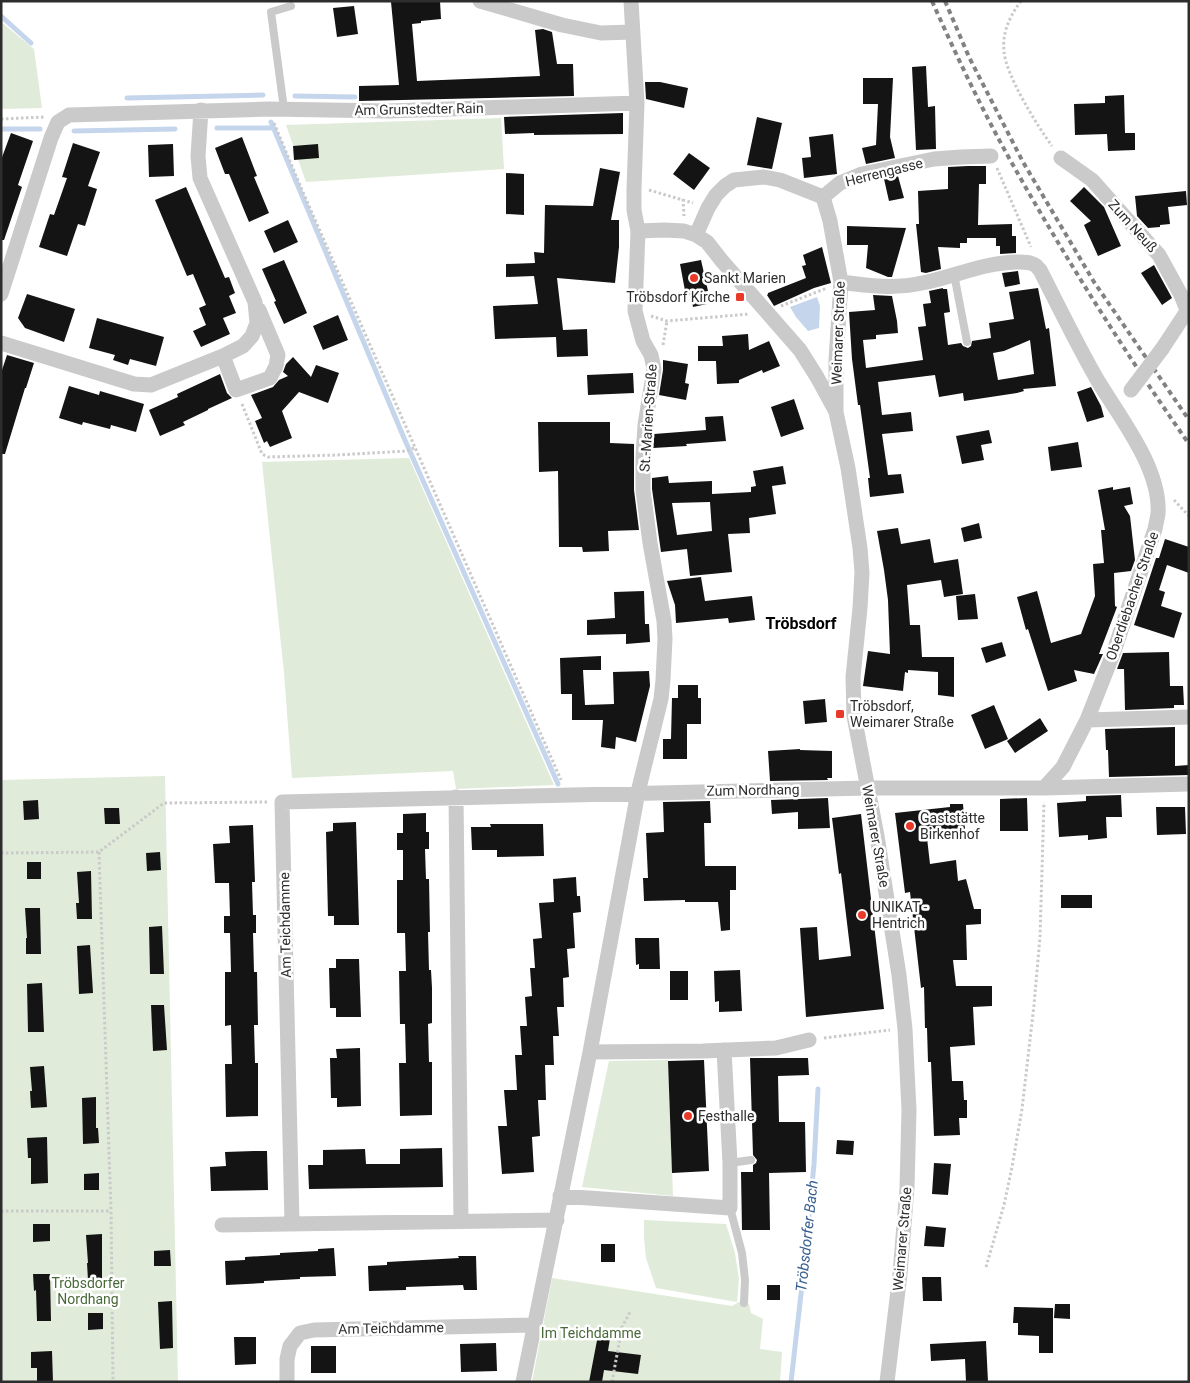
<svg xmlns="http://www.w3.org/2000/svg" width="1190" height="1383" font-family="Roboto,sans-serif">
  <rect width="100%" height="100%" fill="#fff"/>
  <!-- green -->
  <path fill="#e0ebd9" d="M1,22L34,49L42,108L1,109Z
    M501,118L504,169L306,182L286,125Z
    M409,458L554,785L456,789L453,771L292,778L284,673L262,462Z
    M165,776L178,1382H1V780Z
    M668,1060L673,1196L582,1187L609,1061Z
    M644,1220L726,1224L735,1253L739,1279L737,1302L656,1288L646,1258L644,1238Z
    M552,1278L732,1306L739,1302L749,1304L751,1313L763,1319L760,1349L782,1352L780,1382H532Z"/>
  <!-- water -->
  <path fill="#c5d6ec" d="M817,297L820,306L819,328L808,331L796,317L790,307Z"/>
  <g fill="none" stroke-linecap="round" stroke-linejoin="round">
    <!-- stream -->
    <path stroke="#c5d6ec" stroke-width="5" d="M1,16L31,43
      M295,96L355,97
      M127,98L263,95
      M271,122L404,438L558,784
      M217,128H272
      M1,129H40
      M74,131L175,129
      M791,1382L805,1259L814,1164L818,1089"/>
  </g>
  <!-- building -->
  <path fill="#141414" fill-rule="evenodd" d="M404,1H440L441,19L421,21V23L412,24L417,81L540,76L535,30L543,29L552,32L557,64H573L574,96L359,101V86L399,85L391,2Z
    M354,6L358,34L337,37L333,8Z
    M926,66L928,107L935,106L936,149L916,150L912,67Z
    M863,78H893L890,137L895,158L866,164L862,148L876,145L878,104H863Z
    M645,82H660L688,88L684,108L646,99Z
    M1124,95L1125,133H1135V150L1108,151L1107,134L1075,135L1074,104L1105,103V96Z
    M623,113V134L534,135V133L505,134L504,117Z
    M757,117L782,123L772,169L747,165Z
    M11,133L33,141L18,185L22,187L4,240H1V160Z
    M833,134L837,174L804,178L802,158L811,157L809,137Z
    M242,137L257,176L254,177L269,213L249,222L229,174H225L215,148Z
    M73,143L100,152L88,186L97,189L85,226L78,224L67,256L39,247L50,214L54,215L67,178L62,177Z
    M173,144L174,176L149,177L148,145Z
    M318,144L319,158L294,160L293,146Z
    M689,153L710,168L694,190L673,174Z
    M968,166H986V184H979L978,225L1012,224V236H1016V253L1000,254V246H996V238H967V243H960V248L938,247L941,269L926,273L921,272L916,224H919L918,191L948,189V167Z
    M600,168L620,172L611,220H619V247L615,283L557,278L563,330L587,329L588,356L557,357L556,337L495,339L493,306L538,304L534,276L506,277V264L535,263L534,252L544,253L545,205L593,206Z
    M506,173L524,174V215L506,214Z
    M898,176L904,198L889,201L884,179Z
    M186,187L225,278L229,277L235,293L229,296L236,313L223,318L230,334L201,347L193,331L206,325L199,308L206,305L193,274L187,276L155,200Z
    M1084,187L1104,207L1121,246L1098,256L1084,225L1091,221L1070,201Z
    M1186,191L1187,205L1168,207L1170,224L1160,225V227L1148,228L1137,216L1135,196Z
    M288,220L298,242L274,253L264,231Z
    M847,226L906,228L892,277H888L866,268L868,245H847Z
    M822,247L831,283L814,288L774,306L767,295L768,294V293L806,278L802,266L806,265L803,255Z
    M284,260L307,313L284,324L274,302L276,301L262,269Z
    M701,260L708,291L704,292L707,304L693,307L691,295L686,296L680,264Z
    M1154,265L1172,298L1162,305L1141,273Z
    M1018,271L1020,284L1005,287L1002,273Z
    M943,288V289H947L950,312L944,313L948,345L961,343L963,346L968,348L971,346L972,341L991,338L989,323L1014,319L1009,292L1038,288L1046,329L1049,328L1056,386L1023,389L1024,391L1017,393L964,401L963,393L939,397L935,375L878,382L882,415L911,412L913,431L882,434L888,475L901,474L904,493L870,497L868,478H870L860,405H858L852,359L849,312L875,310L873,295L892,296L897,321L898,333L876,335V339L863,340L866,368L923,360L918,327L926,326L923,304L931,303L929,291ZM1030,340L1034,374L998,380L993,353L1004,351Z
    M27,294L75,309L64,342L25,328L18,318Z
    M338,315L348,340L323,350L313,326Z
    M97,318L164,337L156,366L130,359L128,365L113,360L115,355L89,348Z
    M748,334L749,350L769,341L780,366L763,373L762,370L739,380V383L717,384L716,361H698V346H723L722,336Z
    M7,355L34,363L26,388H25L5,454H1V373Z
    M293,357L311,377L316,365L339,373L328,403L299,392L282,411L292,438L270,447L267,441L264,443L255,421L262,418L251,395L273,387L279,380L288,376L283,372L286,364Z
    M663,360L688,364L685,383L689,384L686,400L659,395L663,370Z
    M633,373L634,393L588,395L587,375Z
    M220,374L227,393L232,398L208,409V410L183,422L185,425L160,436L149,410L178,397L177,394Z
    M69,386L99,395L100,391L144,404L136,432L111,425L110,429L83,422L82,425L59,418Z
    M1091,387L1101,406L1104,417L1087,422L1077,392Z
    M794,399L804,429L781,437L771,407Z
    M723,416L726,441L686,444L687,446L653,448L654,434L706,430L705,417Z
    M538,422H610V443L634,444V490L639,530L608,531L609,551L583,552L582,547H559L558,471L539,472Z
    M989,430L992,443L981,445L984,460L962,464L956,436Z
    M1078,442L1082,467L1051,471L1048,447Z
    M783,466L786,484L772,486L776,514L749,518L750,533L728,534L732,572L690,576L687,549L661,552L652,489V478L668,476L669,483L712,481V494L751,492V487L756,486L753,471ZM710,502L712,531L677,535L672,503Z
    M1113,487V490L1130,487L1133,504L1124,506L1130,516L1135,560L1131,571L1114,573L1115,606L1117,607L1099,654H1103L1094,674L1074,670L1077,681L1048,691L1028,629L1026,630L1017,597L1037,591L1051,643L1081,634L1095,596L1093,564L1104,563L1101,530H1105L1098,490Z
    M979,523L982,538L964,542L961,528Z
    M898,528L901,544L930,539L934,563L958,559L963,594L944,597L941,580L907,585L910,625H920L922,657H954V697L938,695V672L908,670V673L905,672L903,691L863,686L868,651L890,654L888,600L884,570L877,531Z
    M1165,539L1189,547V573L1167,565L1159,590L1165,592L1161,606L1182,613L1174,638L1134,625L1156,558H1159Z
    M701,577L705,601L752,596L755,620L729,623L728,618L676,623L675,605L667,581Z
    M644,591L645,624H649L650,642L626,644V634L587,635V620L615,618L614,592Z
    M975,594L978,619L958,620L956,596Z
    M1002,642L1006,656L986,663L981,648Z
    M1169,652L1170,686H1183L1184,705H1174V708L1125,710L1124,669H1117L1123,653Z
    M601,656V670H583L585,705L614,704L613,672L649,671L650,686L636,742L616,737L615,749L601,747L603,720H572V694H561L560,658Z
    M678,685H698V698H701V724H687V759H663V739H671L672,698H678Z
    M825,699L827,722L805,724L803,701Z
    M994,705L1008,739L985,749L971,715Z
    M1040,718L1048,731L1015,753L1007,741Z
    M1175,727V766L1189,765V775L1109,777L1108,750H1106L1105,729Z
    M800,749V750L832,751V778H827L828,780L770,781L768,751Z
    M1121,795L1122,817H1106L1107,838L1088,840V835L1059,837L1057,803L1086,801V796Z
    M828,798L830,828L798,829V812L772,814L771,800Z
    M1027,798L1028,831H1000V799Z
    M38,800L39,819L24,820L23,801Z
    M710,801L711,823H704L705,866H736V890H730V930L721,931L718,902H685V900L644,901L643,878H648L646,833L664,832L663,802Z
    M950,804H963L965,829L939,831L940,836L927,838L930,864L956,860L958,881L966,879L974,909H981V924L966,925L967,960H953L956,986H992V1006L973,1007L975,1045L950,1047L952,1081H963L964,1100H967V1118H959L960,1135L934,1136L931,1062H928L927,1028H925L924,987L921,988L910,892L905,893L895,813L950,807Z
    M1156,807H1185L1186,834L1157,835Z
    M104,808H119L120,824H105Z
    M426,813V832H429V849H425L426,879H429L430,932H428L429,970H431L432,988V1023L428,1024L429,1062H432V1115L400,1116L399,1063H406L405,1024H400L399,971H406L405,933H397V880H403V850H397V833H403V814Z
    M861,814L884,1009L806,1017L800,928L817,927L819,960L851,956L841,873L839,874L832,818Z
    M356,822L359,925H334V916H328L326,832L333,831V823Z
    M490,824H543L544,856L497,857V850H472L471,827H491Z
    M253,825L255,882H252L253,915H256V933H253L254,972H257L258,1025H254L255,1063H258V1116L226,1117L225,1064H232L231,1025L225,1026V972H231L230,933H224V916H230L229,883H215L213,844L230,843L229,826Z
    M160,852L161,870L147,871L146,853Z
    M27,862H41V879H27Z
    M91,871L92,919H77L76,903H79L77,872Z
    M576,877L577,896H580L581,912L573,913L575,948L567,949L569,977L563,978L564,1007H557L559,1036H553L554,1065H545L546,1100H538L540,1136L532,1137L534,1172L502,1174L498,1126H507L504,1090H517L515,1055H522L520,1026H527L525,997L532,996L530,968H535L533,939L542,938L539,903L554,902L553,879Z
    M1061,895H1092V908H1061Z
    M25,908H40L41,954H26V938H27Z
    M162,926L164,974H150L149,927Z
    M635,938H659L660,969H639V964L636,965Z
    M90,945L93,993L79,994L77,946Z
    M336,959H359L361,1017H336V1008H330L329,968H336Z
    M740,970L742,1011L719,1012V1001L715,1002L714,971Z
    M670,971H688V1000H670Z
    M42,983L44,1032H28L27,984Z
    M151,1005H164L167,1050L153,1051Z
    M360,1048L361,1106L337,1107V1098H331L330,1058H337L336,1049Z
    M750,1058H808L809,1075L778,1076L779,1122H805L806,1172L769,1173L770,1230H742L741,1172H753V1165L756,1163L757,1160L753,1155Z
    M704,1060L709,1171L672,1173L668,1061Z
    M44,1066L47,1107L31,1108L30,1091H32L30,1067Z
    M96,1097V1128H98L99,1143L83,1144L82,1098Z
    M47,1137L48,1183L31,1184V1158H28L27,1138Z
    M837,1140L854,1141L853,1155L836,1154Z
    M442,1148L443,1187L309,1189L308,1165H323V1150L365,1149L366,1164H400V1149Z
    M254,1151H267L268,1190L211,1191L210,1167L226,1166L225,1152Z
    M934,1163L951,1164L948,1195L932,1194Z
    M99,1173V1190H84V1174Z
    M33,1224H50V1241L33,1242Z
    M926,1226L946,1228L944,1247L924,1246Z
    M102,1234V1279L88,1280L87,1263H88L86,1235Z
    M601,1244H615V1262H601Z
    M334,1248L336,1276L300,1277V1279L264,1281V1283L226,1285L225,1261L245,1260V1257L280,1255V1253L318,1251V1249Z
    M170,1250L171,1266H154V1251Z
    M458,1256H476L477,1290H464L463,1285L406,1287V1290L369,1291L368,1266L387,1265V1262L459,1258Z
    M33,1274H50L51,1321H37L36,1290L34,1291Z
    M922,1277H941L942,1301H923Z
    M767,1285H780V1300H767Z
    M172,1301L173,1348L160,1349L158,1302Z
    M1055,1304H1070V1319L1054,1318Z
    M1014,1307L1053,1308V1353H1039V1336L1018,1335V1323H1013Z
    M88,1313H103V1329L88,1330Z
    M599,1330L611,1332L608,1351L641,1355L638,1374L604,1370L602,1382H589Z
    M234,1337H256V1364L235,1365Z
    M986,1341L988,1382H966L965,1359L931,1361L930,1344Z
    M496,1343L497,1371L461,1372L460,1344Z
    M311,1346H336V1373H311Z
    M52,1351L53,1382H37V1368H31V1352Z"/>
  <g fill="none" stroke-linecap="round" stroke-linejoin="round">
    <!-- path -->
    <path stroke="#cacaca" stroke-width="3" stroke-dasharray="2.5 2.5" stroke-linecap="butt" d="M1021,1C1010,16 1002,32 1004,51C1005,74 1038,127 1052,146
      M1,119L44,117
      M274,123L302,190L561,780
      M997,168L1031,247
      M649,190L693,203
      M683,199L684,216
      M781,306L827,288
      M651,316L667,321L749,314
      M663,345L667,321
      M242,404L262,454L268,457L337,455L407,451L416,447
      M1174,500L1189,516
      M99,852L111,1211L113,1382
      M1,853L99,852L164,803L267,802
      M824,1038L890,1030
      M1,1211H111
      M986,1267L1004,1205L1012,1167L1022,1109L1034,1005L1040,937L1044,802
      M612,1382L622,1327L630,1312"/>
    <!-- service -->
    <path stroke="#cacaca" stroke-width="8" d="M284,109L271,12L291,6
      M954,274L967,342
      M730,1163L751,1160
      M730,1208L742,1253L745,1280L744,1303"/>
    <!-- minor -->
    <path stroke="#cacaca" stroke-width="15" d="M480,1L562,25L601,33L633,32
      M1061,158L1092,180L1159,255L1181,295L1189,315
      M823,197L830,221L841,282L836,360V412L848,468L860,548L862,573L860,608L853,677L854,716L877,836L899,975L905,1029L909,1110L907,1188L900,1274L887,1382
      M823,197L840,183L862,174L934,159L961,157L991,156
      M638,231L664,230L684,231L696,235L707,242L722,261L800,350L817,377L835,410
      M696,235L708,208L716,195L725,186L734,180L764,177L780,180L823,197
      M1,294L51,138L58,122L69,115L269,109L388,111L637,103
      M1,343L134,384L151,385L223,356L243,346L252,336L257,323L255,302L200,178L198,156L201,110
      M1162,349L1189,308
      M223,356L236,390L270,378L276,366L278,355L259,310
      M1087,720L1189,717
      M1044,788L1189,784
      M456,797L461,1221
      M590,1052L703,1051L776,1048L809,1040
      M560,1196L730,1208V1163L724,1050
      M292,1223L282,802L868,788H1044L1063,767L1087,720L1113,654L1155,529C1156,524 1157,519 1158,514C1161,469 1121,419 1098,381C1077,345 1059,307 1040,270C1038,268 1037,266 1035,265C1029,261 1022,262 1016,262C982,263 954,277 922,283C895,289 868,286 841,282
      M222,1225L557,1220
      M287,1382V1359L290,1346L300,1333L314,1330L534,1325
      M523,1382L590,1052L638,792L661,699L663,680L665,639L664,621L650,543L643,490V457L645,425L654,369L651,355L643,341L635,311L638,231L634,210V189L637,103L631,1"/>
    <!-- rail -->
    <path stroke="#828282" stroke-width="4" stroke-dasharray="5 4" stroke-linecap="butt" d="M932,1C957,57 983,112 1013,165C1067,261 1126,354 1189,444
      M945,1L969,57L1023,162L1094,282L1189,420"/>
    <!-- minor-bridge -->
    <path stroke="#cacaca" stroke-width="15" d="M1131,390L1162,349"/>
  </g>
  <!-- markers -->
  <g fill="#e93a29" stroke="#fff" stroke-width="2">
    <circle cx="694" cy="278" r="5"/>
    <rect x="735" y="292" width="10" height="10" rx="2.5"/>
    <rect x="835" y="709" width="10" height="10" rx="2.5"/>
    <circle cx="910" cy="826" r="5"/>
    <circle cx="862" cy="915" r="5"/>
    <circle cx="688" cy="1116" r="5"/>
  </g>
  <g text-anchor="middle" stroke-width="5" stroke-linejoin="round" paint-order="stroke">
    <!-- street labels -->
    <g font-size="14" fill="#2d2d2d" stroke="#fff">
      <text transform="translate(419 109) rotate(-1)" y="5">Am Grunstedter Rain</text>
      <text transform="translate(884 172) rotate(-14)" y="5">Herrengasse</text>
      <text transform="translate(1133 226) rotate(48)" y="5">Zum Neuß</text>
      <text transform="translate(838 333) rotate(-88)" y="5">Weimarer Straße</text>
      <text transform="translate(648 418) rotate(-86)" y="5">St.-Marien-Straße</text>
      <text transform="translate(1132 596) rotate(-71)" y="5">Oberdiebacher Straße</text>
      <text transform="translate(753 790) rotate(-1)" y="5">Zum Nordhang</text>
      <text transform="translate(876 836) rotate(80)" y="5">Weimarer Straße</text>
      <text transform="translate(285 925) rotate(-91)" y="5">Am Teichdamme</text>
      <text transform="translate(902 1239) rotate(-85)" y="5">Weimarer Straße</text>
      <text transform="translate(391 1328) rotate(-1)" y="5">Am Teichdamme</text>
    </g>
    <!-- poi labels -->
    <g font-size="14" fill="#2d2d2d" stroke="#fff" text-anchor="start">
      <text x="704" y="283">Sankt Marien</text>
      <text x="730" y="302" text-anchor="end">Tröbsdorf Kirche</text>
      <text x="850" y="711">Tröbsdorf,<tspan x="850" dy="16">Weimarer Straße</tspan></text>
      <text x="920" y="823">Gaststätte<tspan x="920" dy="16">Birkenhof</tspan></text>
      <text x="872" y="912">UNIKAT -<tspan x="872" dy="16">Hentrich</tspan></text>
      <text x="698" y="1121">Festhalle</text>
    </g>
    <!-- park labels -->
    <g font-size="14" fill="#486939" stroke="#fff">
      <text x="88" y="1288">Tröbsdorfer<tspan x="88" dy="16">Nordhang</tspan></text>
      <text x="591" y="1338">Im Teichdamme</text>
    </g>
    <!-- water labels -->
    <g font-size="15" font-style="italic" fill="#396090" stroke="#fff">
      <text transform="translate(807 1236) rotate(-84)" y="5">Tröbsdorfer Bach</text>
    </g>
    <!-- quarter labels -->
    <g font-size="16" font-weight="bold" fill="#000" stroke="#fff">
      <text x="801" y="629">Tröbsdorf</text>
    </g>
  </g>
  <!-- border -->
  <rect width="1190" height="1383" fill="none" stroke="#2d2d2d" stroke-width="5"/>
</svg>
